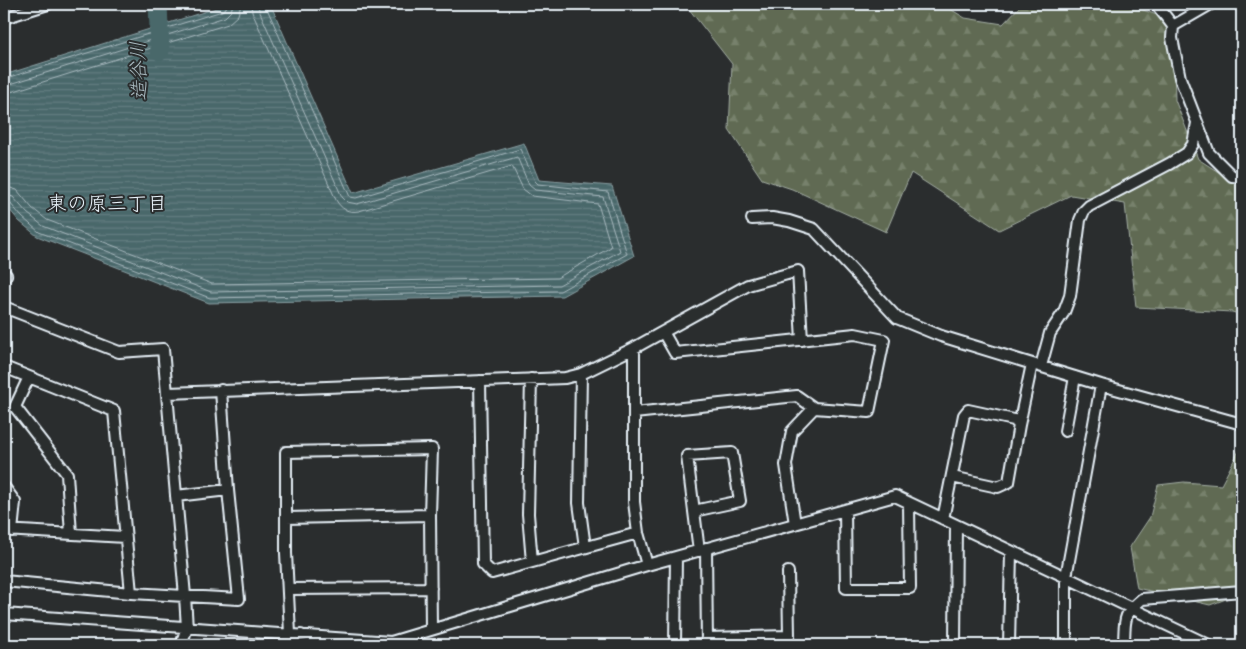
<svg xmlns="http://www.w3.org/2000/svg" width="1246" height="649" font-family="'Gochi Hand','Klee One',sans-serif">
  <defs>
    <pattern id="forest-firs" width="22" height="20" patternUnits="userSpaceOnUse" patternTransform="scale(1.25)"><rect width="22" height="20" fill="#606b52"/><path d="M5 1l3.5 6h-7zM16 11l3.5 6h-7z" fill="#77816c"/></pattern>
    <pattern id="water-rules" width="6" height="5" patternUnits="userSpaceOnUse" patternTransform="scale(1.25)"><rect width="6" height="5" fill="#4a686b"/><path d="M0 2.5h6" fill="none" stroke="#647e81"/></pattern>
  </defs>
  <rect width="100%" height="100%" fill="#2a2d2e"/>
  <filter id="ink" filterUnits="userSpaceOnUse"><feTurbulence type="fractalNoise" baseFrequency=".02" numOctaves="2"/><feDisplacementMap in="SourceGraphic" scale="10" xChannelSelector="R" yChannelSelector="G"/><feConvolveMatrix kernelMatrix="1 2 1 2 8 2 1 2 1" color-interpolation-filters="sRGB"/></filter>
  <g filter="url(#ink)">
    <!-- forest -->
    <path fill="url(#forest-firs)" stroke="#a4aea5" d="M682,4H942L965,18L1003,24L1022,4H1127L1173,21L1175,100L1198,159L1242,187V315L1232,312L1136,307L1125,204L1071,195L999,230L911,173L886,232L792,189L762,179L729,130L732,64L689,9Z
      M1242,445V593L1210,605L1137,588L1130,547L1150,517L1158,485L1184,482L1221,485Z"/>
    <!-- water -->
    <path fill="url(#water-rules)" stroke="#899fa3" d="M229,4H268L273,10L353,193L524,143L539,180L612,186L634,256L562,296L209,303L37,236L19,221L4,203V75Z"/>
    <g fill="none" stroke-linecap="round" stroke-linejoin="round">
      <!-- shore -->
      <path stroke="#a9bac0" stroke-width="1" d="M4,79L222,11L226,8L227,4
        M4,86L225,17L231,11L233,4
        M4,93L11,92L228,24L238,15L241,4
        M4,186L17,190L32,208L47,220L212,284L557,278L611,247L598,204L532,196L523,189L512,166L359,211C348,213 341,209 336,200L252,12L251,4
        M4,194L13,197L27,213L43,226L211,292L559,285L620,251L603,197L535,190L529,185L517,157L357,204L347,202L342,197L259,10L258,4
        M4,200L9,202L22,217L39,232L210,298L560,291L627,254L608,192L538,184L535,181L520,149L356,198L350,197L265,4"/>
      <!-- river -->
      <path stroke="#4a686b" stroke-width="19" d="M158,4L160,51"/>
      <!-- minor casing -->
      <g stroke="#e8f1f8" stroke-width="14">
        <path id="minor" d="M1156,4L1173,26L1172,38L1180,78L1209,153L1232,176L1242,177
          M4,18L48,4
          M1173,26L1211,4
          M752,219L772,218L789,221L814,229L897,318L941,336L1101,385L1242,424
          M4,273L6,275L4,278
          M4,307L119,352L163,349L185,596L187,628L183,639V645
          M634,348V502L638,533L647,565
          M1041,366L1050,333L1064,312L1070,296L1080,220L1084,211L1089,206L1169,164L1187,153L1193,144L1197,123
          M4,367L114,411L131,593
          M581,374L579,503L585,547
          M29,377L15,407L67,474L71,534
          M531,379L528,514L532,562
          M480,381L483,564L492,573L638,533
          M168,393L565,378L581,374L634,348L748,285L798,271L802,340
          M634,413L797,396L814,408L869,412L884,340L855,334L675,353L663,332
          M1019,425L1032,364
          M1065,431L1075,377
          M4,487L15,502L12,531
          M176,496L228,490
          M845,510L846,588H910L909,503
          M694,511L740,501L732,453L687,456L699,551
          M286,518L430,515
          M943,519L964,415L968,410L1014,420L1019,425L1009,482L998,487L952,477
          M795,524L786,465L792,431L814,408
          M4,530L125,537
          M706,548L707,644
          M4,581L131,593L239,599L228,490L221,390
          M288,589L431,588
          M4,614L391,642L647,565L895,496L1209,645
          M290,634L286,553V452L432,449L430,515L431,629
          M301,635V645
          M707,638L789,636L788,572
          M675,645L676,557
          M955,645L956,525
          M1009,645L1011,552
          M1066,645V577L1101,385
          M1124,645C1125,620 1122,615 1142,599L1242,591"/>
      </g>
      <!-- minor -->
      <use href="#minor" stroke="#2a2d2e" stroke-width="10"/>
    </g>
  </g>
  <g text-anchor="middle" stroke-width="4" stroke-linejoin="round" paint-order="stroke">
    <!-- water labels -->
    <g font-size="20" font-style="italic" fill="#a9bac0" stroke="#2a2d2e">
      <text transform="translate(138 71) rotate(-92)" y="7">造谷川</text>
    </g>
    <!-- neighbourhood labels -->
    <g font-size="20" fill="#e8f1f8" stroke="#2a2d2e">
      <text x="107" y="210">東の原三丁目</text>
    </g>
  </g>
  <!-- margin -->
  <rect width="1246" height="649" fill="none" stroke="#2a2d2e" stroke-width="20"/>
  <rect x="10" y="10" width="1226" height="629" fill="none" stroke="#e8f1f8" stroke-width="2" filter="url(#ink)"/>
</svg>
